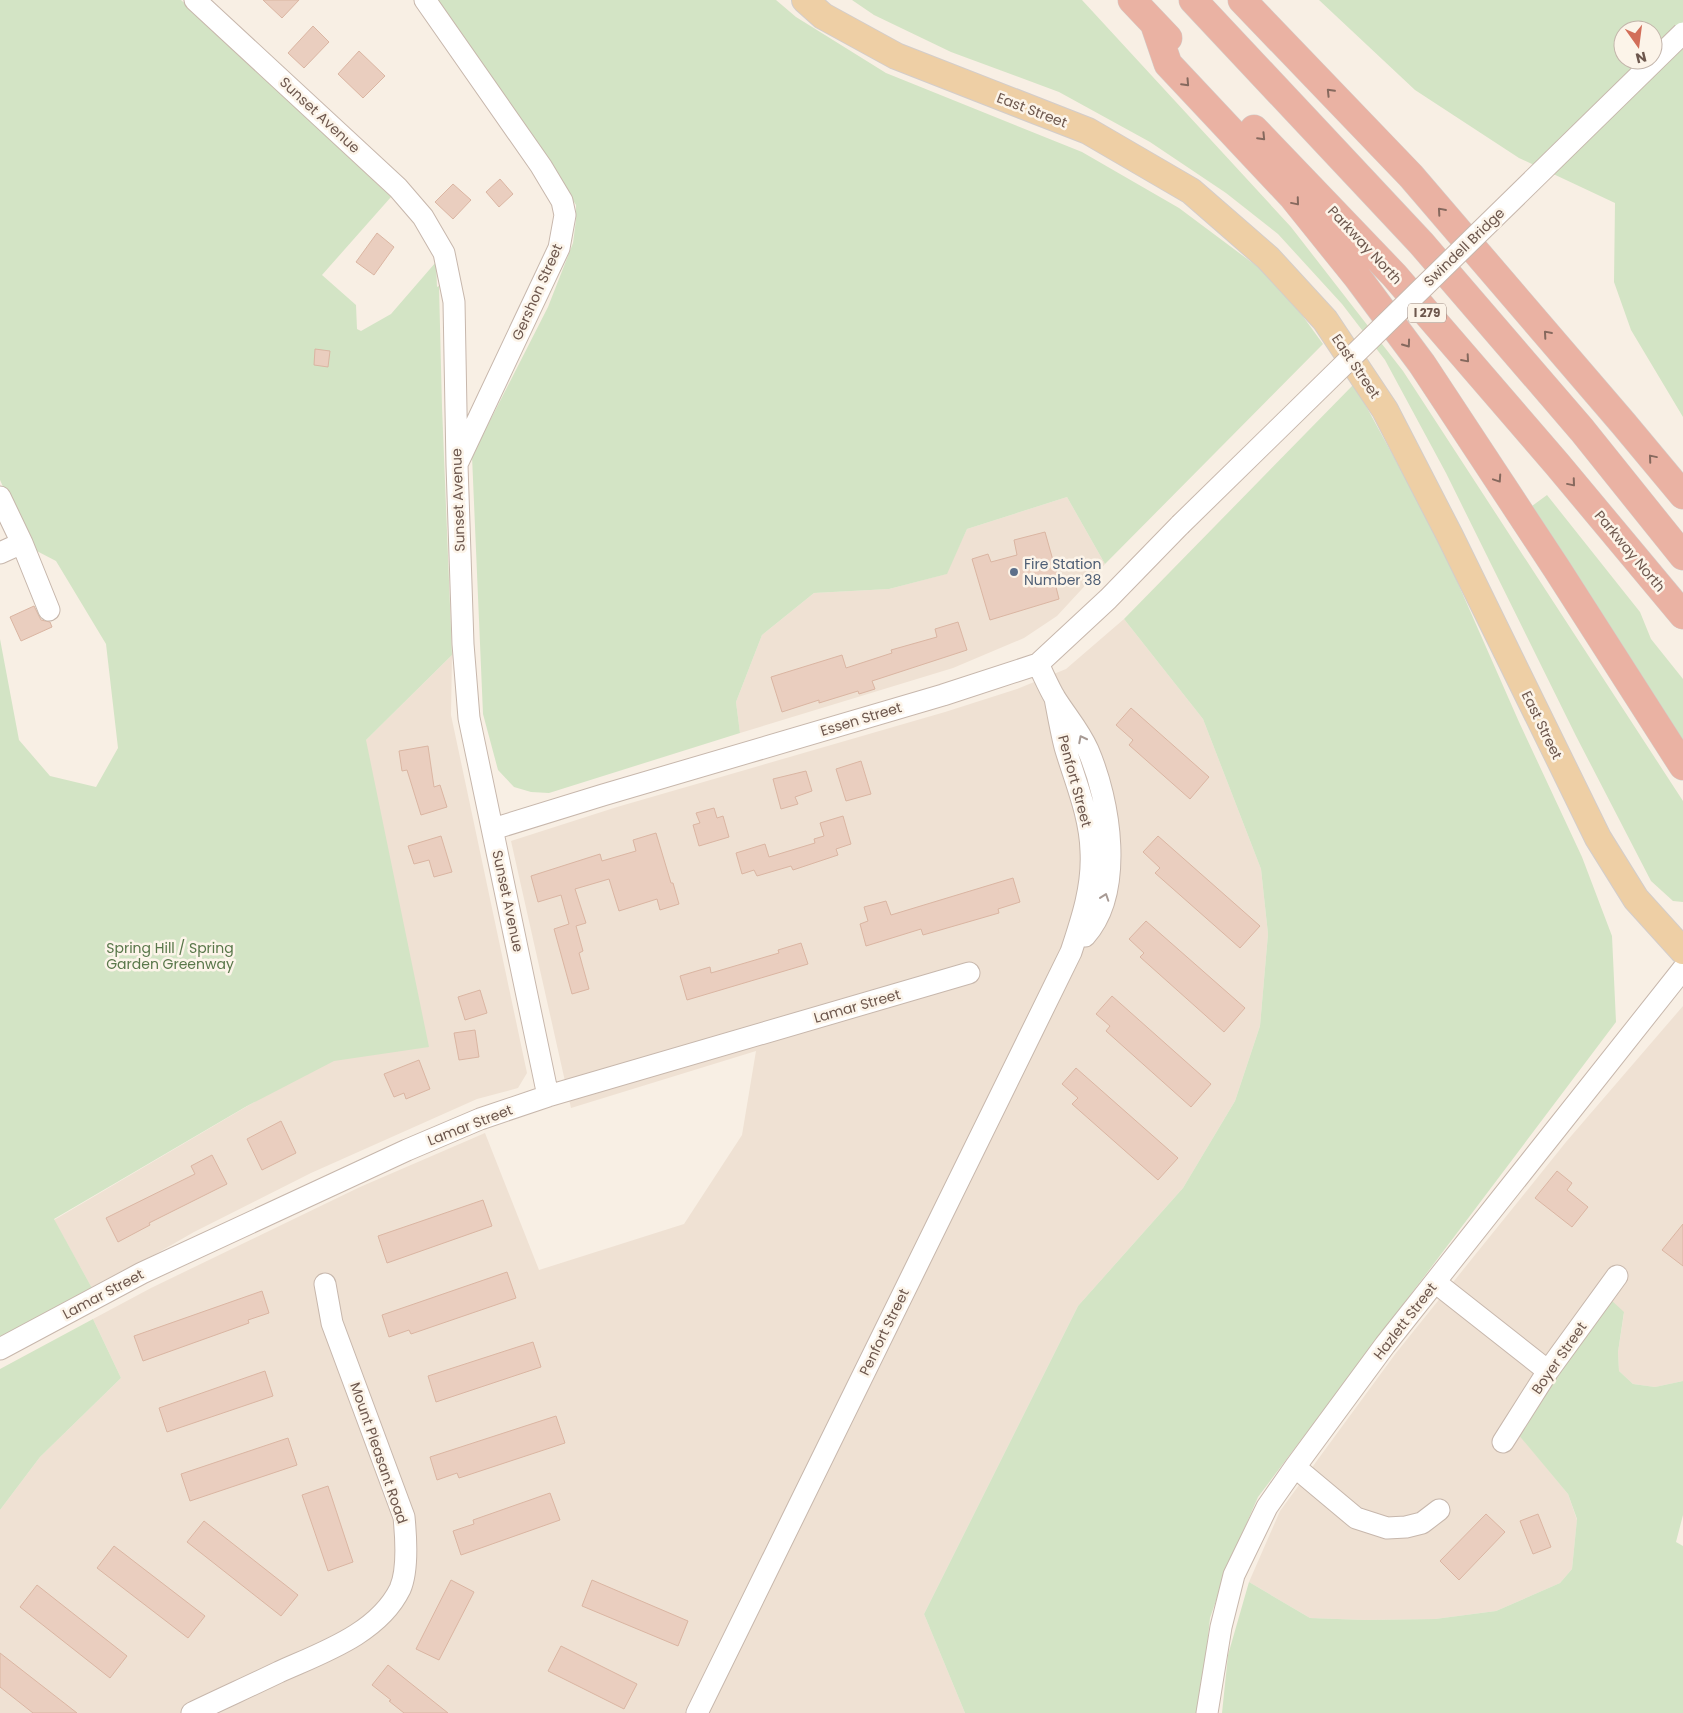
<svg xmlns="http://www.w3.org/2000/svg" width="1683" height="1713" font-family="Poppins,sans-serif">
  <rect width="100%" height="100%" fill="#f8efe4"/>
  <!-- residential -->
  <path fill="#efe1d3" d="M1067,497L1105,564L1057,616L1024,638L953,668L740,733L736,702L762,635L814,593L889,589L946,574L967,529Z
    M1124,619L1203,719L1261,869L1268,934L1260,1026L1235,1101L1183,1188L1078,1306L924,1614L965,1713H0V1510L40,1457L121,1378L93,1319L151,1288L360,1187L485,1133L539,1270L684,1224L742,1135L756,1051L571,1108L511,841L617,807L945,712L1017,689L1066,669Z
    M452,655L451,715L527,1073L518,1088L477,1099L311,1173L194,1232L93,1290L54,1220L307,1071L365,741Z
    M1683,1006V1381L1655,1387L1633,1384L1619,1371L1618,1352L1624,1313L1551,1386L1517,1432L1568,1494L1577,1520L1572,1569L1560,1583L1496,1611L1435,1619L1365,1620L1310,1618L1249,1582L1280,1511L1396,1353L1566,1142Z"/>
  <!-- green -->
  <path fill="#d3e4c5" fill-rule="evenodd" d="M0,0H181L391,197L322,275L356,305L357,329L361,331L391,314L436,262L437,287L439,286L442,407L452,655L366,740L429,1047L334,1061L247,1106L54,1219L93,1290L0,1338V639L19,740L50,776L96,787L118,748L106,644L56,561L31,548L0,480Z
    M436,0H776L796,17L886,73L1082,152L1179,208L1262,270L1302,315L1323,344L1105,564L1067,497L967,529L947,574L889,589L814,593L762,635L736,702L740,733L549,793L531,792L514,787L498,770L483,714L472,456L548,307L573,243L576,220V205L553,169Z
    M852,0H1082L1291,227L1403,371L1683,801V902L1673,901L1651,881L1576,736L1446,473L1385,360L1342,304L1278,234L1226,193L1150,142L1059,92L951,52L874,15Z
    M1319,0H1683V417L1631,330L1614,282L1615,203L1519,158L1415,90ZM1623,30H1653V60H1623Z
    M1354,384L1438,538L1519,722L1582,857L1612,936L1616,1022L1258,1497L1228,1566L1210,1618L1200,1713H965L924,1614L1078,1306L1183,1188L1235,1101L1260,1026L1268,934L1261,869L1203,719L1124,619Z
    M1547,495L1640,612L1651,639L1683,679V742L1532,506Z
    M1610,1299L1624,1312L1618,1352L1619,1371L1633,1384L1655,1387L1683,1381V1515L1676,1542L1683,1546V1713H1222L1228,1655L1249,1582L1310,1618L1365,1620L1435,1619L1496,1611L1560,1583L1572,1569L1577,1519L1568,1494L1517,1433L1551,1386Z
    M93,1319L121,1378L40,1457L0,1510V1369Z"/>
  <!-- building -->
  <path fill="#eacebf" stroke="#dab5a2" d="M263,0H299L282,18Z
    M313,26L329,42L304,68L288,53Z
    M359,51L385,76L363,98L338,74Z
    M500,179L513,194L499,207L486,192Z
    M453,184L471,200L453,219L435,202Z
    M377,233L394,247L374,275L356,262Z
    M315,349L330,351L328,367L314,365Z
    M1045,532L1058,578L1054,579L1059,599L990,620L972,559L988,554L991,562L1017,555L1014,540Z
    M34,606L41,620L50,622L52,627L21,641L10,617Z
    M958,622L967,650L872,681L875,689L859,694L858,691L819,703V700L782,712L771,677L842,655L846,668L892,653L891,650L937,637L935,629Z
    M1131,708L1209,777L1190,799L1129,745L1133,740L1116,725Z
    M428,746L434,787L440,785L447,807L421,815L407,770L402,771L399,751Z
    M861,761L871,794L846,801L836,769Z
    M806,771L812,791L795,797L798,804L781,809L773,779Z
    M714,808L717,818L723,816L729,837L699,846L693,825L700,823L696,813Z
    M843,816L851,844L836,849L838,855L793,870L791,866L757,876L754,870L742,874L736,853L765,844L769,857L815,843L814,839L824,836L820,823Z
    M656,833L671,883H673L679,904L660,910L657,899L619,911L609,879L575,889L586,923L576,926L583,951L579,953L589,989L572,994L554,929L569,924L561,895L538,902L531,876L600,854L602,861L636,851L633,840Z
    M441,836L452,872L434,877L429,860L414,864L408,846Z
    M1158,836L1260,926L1240,948L1155,873L1160,868L1143,852Z
    M1013,878L1020,902L998,909L999,913L923,935L921,929L866,946L860,924L868,921L864,907L886,901L891,915Z
    M1146,921L1245,1008L1224,1032L1140,957L1144,953L1129,939Z
    M801,943L808,964L687,1000L680,976L710,967L711,973L779,953L778,950Z
    M480,990L487,1013L465,1020L458,997Z
    M1112,996L1211,1084L1191,1107L1106,1031L1110,1026L1096,1014Z
    M475,1030L479,1057L459,1060L454,1033Z
    M419,1060L430,1089L406,1099L404,1093L394,1097L384,1074Z
    M1076,1068L1178,1158L1158,1180L1072,1104L1078,1098L1062,1084Z
    M281,1121L296,1153L262,1170L247,1139Z
    M212,1155L227,1184L149,1223L150,1225L118,1242L106,1218L195,1174L191,1166Z
    M1557,1171L1572,1183L1567,1190L1588,1207L1572,1227L1535,1198Z
    M483,1200L492,1226L387,1263L378,1236Z
    M1683,1224V1266L1662,1250Z
    M507,1272L516,1298L411,1334L409,1330L389,1337L382,1315Z
    M262,1291L269,1313L248,1320L249,1323L143,1361L134,1336Z
    M533,1342L541,1367L436,1402L428,1376Z
    M265,1371L273,1396L167,1432L159,1408Z
    M556,1416L565,1443L459,1478L457,1473L437,1480L430,1457Z
    M288,1438L297,1465L190,1501L181,1474Z
    M328,1486L353,1562L328,1571L302,1495Z
    M550,1493L560,1520L461,1555L453,1531L474,1524L473,1520Z
    M1486,1514L1505,1532L1459,1580L1440,1561Z
    M1538,1514L1551,1547L1533,1554L1520,1521Z
    M204,1521L298,1595L281,1616L187,1542Z
    M114,1546L205,1616L188,1638L97,1568Z
    M451,1580L474,1592L439,1660L416,1649Z
    M592,1580L688,1621L678,1646L582,1606Z
    M37,1585L127,1656L110,1678L20,1607Z
    M561,1646L637,1684L624,1709L548,1671Z
    M0,1653L77,1713H33L0,1687Z
    M388,1665L409,1682L448,1713H404L389,1701L391,1700L372,1685Z"/>
  <g fill="none" stroke-linecap="round" stroke-linejoin="round">
    <!-- minor casing -->
    <g stroke="#c7b7ac" stroke-width="23">
      <path id="minor" d="M195,0L398,188L423,217L444,253L454,302L457,465L463,644L469,718L548,1096
        M425,0L541,166L562,201L565,215L559,248L458,462
        M0,497L22,543L49,610
        M0,553L22,543
        M1038,664C1044,676 1049,688 1055,698C1067,717 1079,730 1088,750C1110,801 1125,891 1085,936
        M493,829L603,795L943,695L1038,664L1108,599L1180,525
        M1435,1282L1548,1371
        M0,1349L142,1273L407,1150L480,1119L548,1096L969,973
        M1503,1442L1548,1371L1617,1276
        M1295,1467L1356,1518L1387,1528L1406,1527L1422,1523L1439,1510
        M192,1713C221,1699 250,1686 279,1672C321,1653 378,1634 400,1589C408,1571 406,1537 404,1517L332,1323L325,1284
        M697,1713L1071,952C1082,919 1093,886 1091,851C1090,815 1075,781 1065,747C1061,731 1058,714 1055,698
        M1207,1713L1221,1627L1234,1575L1267,1507L1295,1467L1385,1345L1683,969"/>
    </g>
    <!-- major casing -->
    <g stroke="#d3cdca" stroke-width="28">
      <path id="major" d="M805,0L823,16L896,56L1088,131L1191,191L1268,258L1325,320L1385,410L1450,536L1598,838L1636,899L1683,951"/>
    </g>
    <!-- highway casing -->
    <g stroke="#d3cdca" stroke-width="29">
      <path id="highway" d="M1132,0L1168,38
        M1193,0L1421,243L1582,430L1683,556
        M1242,0L1411,176L1623,423L1683,495
        M1155,26L1168,64L1292,196L1358,278L1422,364L1557,569L1683,766
        M1254,129L1394,275L1557,464L1683,615"/>
    </g>
    <!-- minor -->
    <use href="#minor" stroke="#fff" stroke-width="21"/>
    <!-- major -->
    <use href="#major" stroke="#eecfa5" stroke-width="26"/>
    <!-- highway -->
    <use href="#highway" stroke="#eab2a3" stroke-width="28"/>
    <!-- minor-bridge casing -->
    <g stroke="#c7b7ac" stroke-width="23" stroke-linecap="butt">
      <path id="minor-bridge" d="M1180,525L1683,33"/>
    </g>
    <!-- minor-bridge -->
    <use href="#minor-bridge" stroke="#fff" stroke-width="21"/>
  </g>
  <!-- one-way arrows -->
  <defs><path id="oneway-chevron" d="M-2-3.5L2.5 0L-2 3.5" fill="none" stroke-width="1.6" stroke-linecap="round" stroke-linejoin="round" transform="scale(1.25)"/></defs>
  <g stroke="#86695e">
    <use href="#oneway-chevron" transform="translate(1186 83) rotate(47)"/>
    <use href="#oneway-chevron" transform="translate(1330 92) rotate(-134)"/>
    <use href="#oneway-chevron" transform="translate(1262 137) rotate(46)"/>
    <use href="#oneway-chevron" transform="translate(1296 202) rotate(50)"/>
    <use href="#oneway-chevron" transform="translate(1441 211) rotate(-131)"/>
    <use href="#oneway-chevron" transform="translate(1547 334) rotate(-131)"/>
    <use href="#oneway-chevron" transform="translate(1407 344) rotate(54)"/>
    <use href="#oneway-chevron" transform="translate(1466 359) rotate(49)"/>
    <use href="#oneway-chevron" transform="translate(1652 458) rotate(-130)"/>
    <use href="#oneway-chevron" transform="translate(1498 479) rotate(56)"/>
    <use href="#oneway-chevron" transform="translate(1572 483) rotate(50)"/>
  </g>
  <g stroke="#a79a94">
    <use href="#oneway-chevron" transform="translate(1082 739) rotate(-117)"/>
    <use href="#oneway-chevron" transform="translate(1105 897) rotate(-71)"/>
  </g>
  <!-- markers -->
  <circle fill="#5c6f8a" stroke="#fcf4e9" stroke-width="2" cx="1014" cy="572" r="5"/>
  <g text-anchor="middle" stroke-width="5" stroke-linejoin="round" paint-order="stroke">
    <!-- shield labels -->
    <rect fill="#fcf4e9" stroke="#98867c" stroke-width="1" x="1408" y="303.5" width="38" height="19" rx="4"/>
    <g font-size="12" font-weight="bold" fill="#6d574d">
      <text x="1427" y="317">I 279</text>
    </g>
    <!-- street labels -->
    <g font-size="14" fill="#6d574d" stroke="#fcf4e9">
      <text transform="translate(1032 110) rotate(21)" y="5">East Street</text>
      <text transform="translate(320 115) rotate(43)" y="5">Sunset Avenue</text>
      <text transform="translate(1365 245) rotate(47)" y="5">Parkway North</text>
      <text transform="translate(1464 247) rotate(-44)" y="5">Swindell Bridge</text>
      <text transform="translate(537 292) rotate(-66)" y="5">Gershon Street</text>
      <text transform="translate(1356 366) rotate(56)" y="5">East Street</text>
      <text transform="translate(458 500) rotate(-92)" y="5">Sunset Avenue</text>
      <text transform="translate(1630 551) rotate(50)" y="5">Parkway North</text>
      <text transform="translate(861 719) rotate(-17)" y="5">Essen Street</text>
      <text transform="translate(1542 725) rotate(64)" y="5">East Street</text>
      <text transform="translate(1075 781) rotate(75)" y="5">Penfort Street</text>
      <text transform="translate(508 901) rotate(78)" y="5">Sunset Avenue</text>
      <text transform="translate(857 1006) rotate(-16)" y="5">Lamar Street</text>
      <text transform="translate(470 1125) rotate(-21)" y="5">Lamar Street</text>
      <text transform="translate(103 1294) rotate(-28)" y="5">Lamar Street</text>
      <text transform="translate(1405 1321) rotate(-52)" y="5">Hazlett Street</text>
      <text transform="translate(884 1332) rotate(-64)" y="5">Penfort Street</text>
      <text transform="translate(1559 1358) rotate(-55)" y="5">Boyer Street</text>
      <text transform="translate(379 1453) rotate(71)" y="5">Mount Pleasant Road</text>
    </g>
    <!-- service labels -->
    <g font-size="14" fill="#4e5e75" stroke="#fcf4e9" text-anchor="start">
      <text x="1024" y="569">Fire Station<tspan x="1024" dy="16">Number 38</tspan></text>
    </g>
    <!-- park labels -->
    <g font-size="14" fill="#59774a" stroke="#fcf4e9">
      <text x="170" y="953">Spring Hill / Spring<tspan x="170" dy="16">Garden Greenway</tspan></text>
    </g>
  </g>
  <!-- north arrow -->
  <g transform="translate(1638 45) rotate(166)"><circle r="24" fill="#fcf4e9" stroke="#c3b5ab"/>
  <path d="M0-4L9 19L0 12L-9 19Z" fill="#d26e59"/>
  <text y="-8" font-size="14" font-weight="bold" text-anchor="middle" fill="#6d574d">N</text>
  </g>
</svg>
